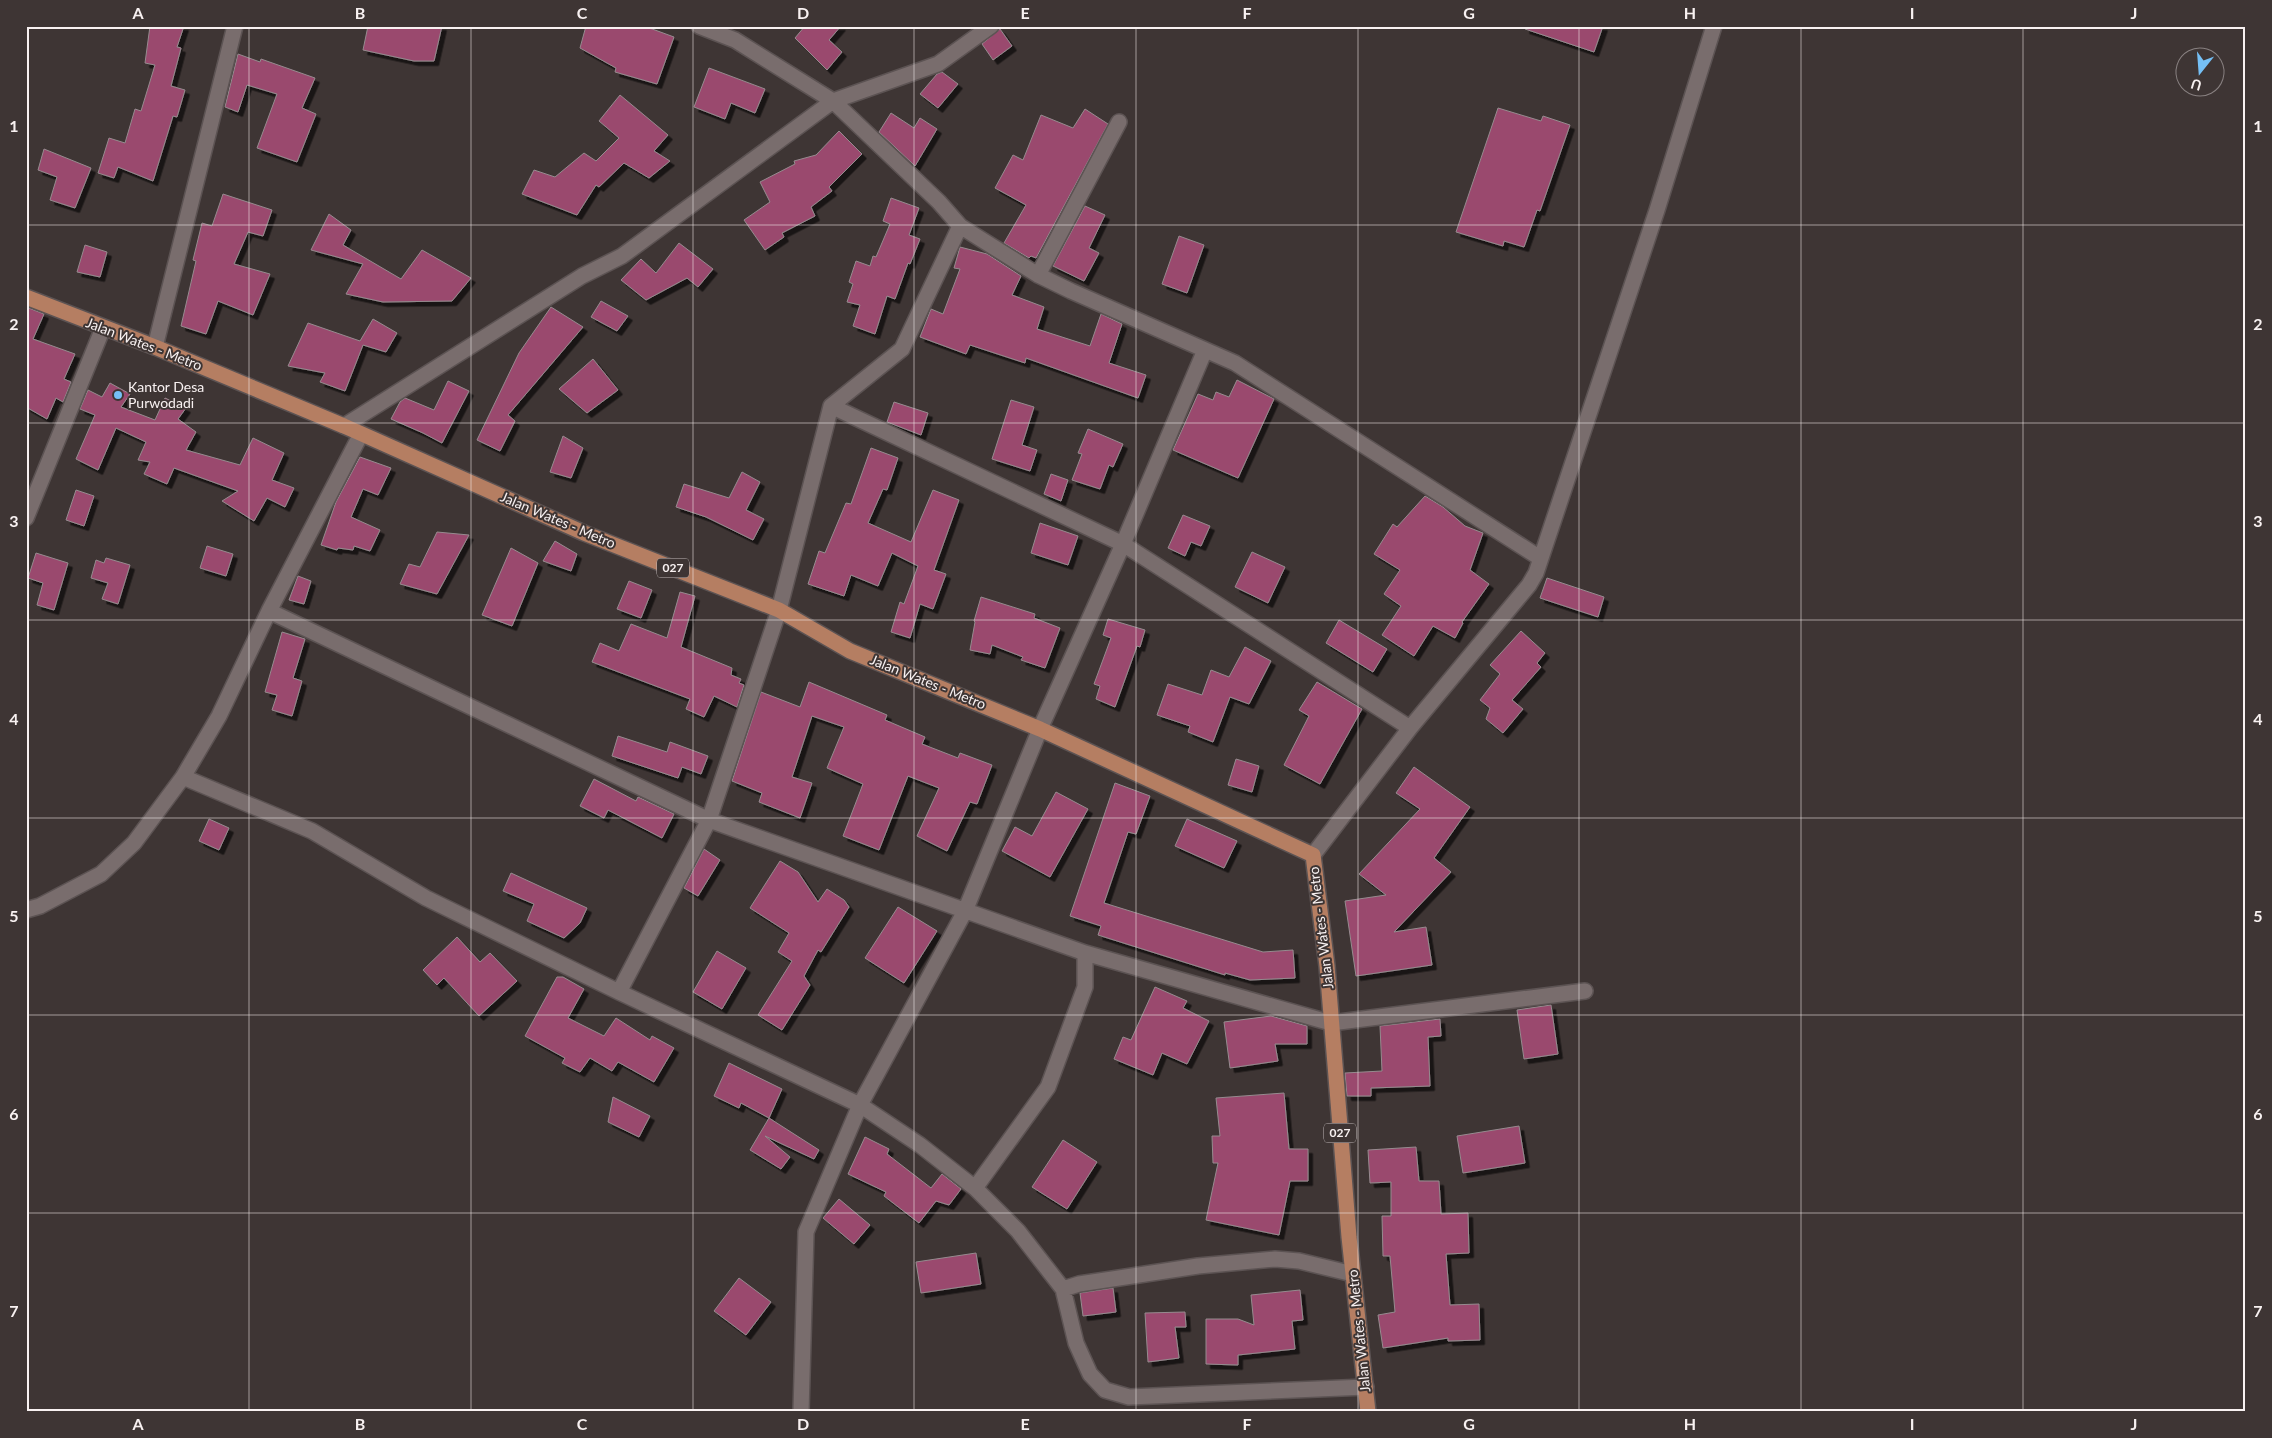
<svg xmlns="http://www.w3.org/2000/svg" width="2272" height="1438" font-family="Lato,sans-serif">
  <defs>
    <filter id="shadow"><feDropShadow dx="4.5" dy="4.5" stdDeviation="0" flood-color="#0009"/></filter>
  </defs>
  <rect width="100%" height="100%" fill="#3e3534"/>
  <!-- building -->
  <path fill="#9a496e" stroke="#968b8f" filter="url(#shadow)" d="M150,26H184L177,47L181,48L171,86L185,90L177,117L173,116L153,181L118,167L114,178L98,173L109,138L125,143L135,109L141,111L155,65L145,63Z
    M368,26H442L434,61H414L363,50Z
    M586,26H644L674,37L657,84L615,72L616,68L580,48Z
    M805,26H841L829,40L842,52L827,70L795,38Z
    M1526,26H1603L1594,52L1525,29Z
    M1000,29L1012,46L993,60L982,44Z
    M238,54L260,62L261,59L315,78L302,108L316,114L297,162L257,148L277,94L247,85L238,112L225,107Z
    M709,68L765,89L755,113L731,103L725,119L694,107Z
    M942,72L958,84L938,108L920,94L937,74Z
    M620,95L668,135L654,151L670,161L649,178L624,163L599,187L596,185L577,215L522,194L534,170L555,177L584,153L596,161L619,138L599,121Z
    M1498,108L1541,121L1543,116L1570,125L1540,211L1537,210L1524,247L1504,241L1503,246L1456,232Z
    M1085,109L1108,124L1036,258L1031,256L1029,258L1004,243L1026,205L995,188L1013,155L1023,160L1041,115L1073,128Z
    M891,113L914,128L920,118L937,129L915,166L879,132Z
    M839,131L862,154L829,187L832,191L811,207L815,216L782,233L784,237L765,250L744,220L770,202L760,182L795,164L794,161L816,155Z
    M44,149L91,168L75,208L50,200L57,177L38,170Z
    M223,194L272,210L263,236L248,232L234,264L270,274L253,315L218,301L206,334L181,326L196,261L193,260L202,223L212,226Z
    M891,198L919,208L909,235L920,239L910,264L908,263L895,299L887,296L875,334L853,326L860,305L847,302L853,284L849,282L856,261L870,266L873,256L876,257L890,224L883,221Z
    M1085,206L1105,215L1089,248L1099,253L1084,281L1053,266Z
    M329,214L351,230L343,245L401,279L422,250L471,278L452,301L383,302L346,294L363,264L311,250Z
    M1179,236L1204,245L1187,293L1162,284Z
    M679,243L713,269L698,287L687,278L646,300L621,280L641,259L656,273Z
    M85,245L107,252L100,277L77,272Z
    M960,247L987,254L1021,276L1012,295L1044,307L1037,329L1090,346L1101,314L1122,324L1109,363L1146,375L1138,398L1026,358L1025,363L970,345L966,354L920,337L931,309L943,314L960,269L954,268Z
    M601,301L628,316L617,331L591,317Z
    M26,307L44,314L33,339L75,354L64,379L71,382L63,402L56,398L47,419L26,407Z
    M551,307L583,327L508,415L515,421L500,451L477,440L519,353Z
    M373,319L397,333L386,352L363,345L345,391L320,382L325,373L288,366L308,323L360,341Z
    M593,359L618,390L587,413L559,389Z
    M1237,380L1274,399L1238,478L1173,450L1198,394L1213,400L1216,392L1229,397Z
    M448,381L469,391L442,443L423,433L391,419L400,402L405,398L434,410Z
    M110,383L130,394L121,407L155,420L165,398L186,408L178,419L196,432L186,450L240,465L253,438L284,453L272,480L294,488L285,507L267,498L254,521L222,501L238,491L174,468L167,484L144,474L150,462L138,460L146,442L116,428L98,470L76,459L95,415L80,409L88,390L102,397Z
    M1011,400L1034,407L1022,445L1037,450L1030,471L992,459Z
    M894,402L928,413L921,435L887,422Z
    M1088,429L1123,444L1113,467L1109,465L1100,489L1072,480L1082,454L1078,453Z
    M563,436L583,448L571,478L550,472Z
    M871,448L898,458L887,490L883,489L868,523L911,542L933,490L959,500L934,570L946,574L933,609L920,604L910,638L891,632L900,602L904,604L918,566L892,553L878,586L851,575L844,596L808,584L819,551L825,553L846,503L851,504Z
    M360,457L391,468L378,495L363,489L351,517L380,530L370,551L354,546L353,550L338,548L337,550L321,545L336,502Z
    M742,472L760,482L746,510L764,519L753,540L706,517L676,507L684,484L729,498Z
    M1051,474L1068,480L1061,501L1044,494Z
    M76,490L94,496L84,526L66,520Z
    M1425,496L1443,507L1465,526L1483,533L1470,570L1489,584L1462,622L1463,623L1455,638L1433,626L1414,656L1382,635L1401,606L1384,594L1400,570L1374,554L1393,524L1397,527Z
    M1183,515L1210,526L1201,546L1191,542L1185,556L1168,548Z
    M1040,523L1078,536L1068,565L1031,553Z
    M437,532L469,535L437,594L400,584L409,564L420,567Z
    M555,541L577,554L571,571L543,561Z
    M207,546L233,554L226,576L200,568Z
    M511,548L538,563L512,626L482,615Z
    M1252,552L1285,567L1268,603L1235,587Z
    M36,553L68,563L54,610L37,605L43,583L28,578Z
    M106,558L130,565L118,604L102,599L108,583L91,578L96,560L104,563Z
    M298,576L311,581L304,604L289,600Z
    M1547,578L1604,597L1598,617L1540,598Z
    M629,581L652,590L641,618L617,609Z
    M680,592L695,596L681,647L732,668L731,675L741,679L739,683L744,685L737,707L714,696L704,717L686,709L690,699L592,662L600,643L619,651L631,624L667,638Z
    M981,597L1035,614L1034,618L1060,628L1045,668L1021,660L1023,657L992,645L990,654L970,650L975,622L974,621Z
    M1108,619L1145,630L1140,647L1137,646L1115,707L1096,699L1100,686L1094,684L1111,638L1103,635Z
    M1339,620L1387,649L1373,672L1326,643Z
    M1521,631L1545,653L1537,663L1541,667L1512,700L1523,709L1503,733L1486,719L1490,708L1480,700L1500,674L1490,665Z
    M282,632L305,639L293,678L302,681L292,716L272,710L277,695L265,692Z
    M1245,647L1271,661L1249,704L1230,697L1213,742L1188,732L1190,726L1157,715L1168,684L1202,695L1211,670L1229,677Z
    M809,682L887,715L885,720L925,737L922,744L958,758L960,753L992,765L977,804L970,802L947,851L917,836L939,788L908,776L879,850L843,836L863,784L827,768L844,727L812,716L792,777L812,783L800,818L759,802L762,793L732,781L761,692L800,707Z
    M1317,682L1362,709L1320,784L1284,765L1309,716L1299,710Z
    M618,736L667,752L670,742L708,756L701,774L682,767L678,778L612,756Z
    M1236,759L1259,766L1252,792L1228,785Z
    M1414,767L1470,807L1434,858L1451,872L1394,932L1426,927L1432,965L1356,976L1345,901L1386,895L1359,874L1420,809L1396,793Z
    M594,779L636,801L638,797L674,814L662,838L608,810L604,818L580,806Z
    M1115,783L1150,796L1136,834L1128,832L1104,903L1263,952L1293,950L1295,978L1250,980L1225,973V975L1098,935L1101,926L1070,916Z
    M1056,792L1088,809L1050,877L1002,851L1015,827L1032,836Z
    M209,819L229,828L219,850L199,841Z
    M1187,819L1237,841L1224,868L1175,846Z
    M704,849L720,860L698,896L684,888Z
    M780,861L798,872L818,902L827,889L844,900L849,907L821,952L818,950L804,976L810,985L782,1030L758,1015L792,961L778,952L789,933L750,908Z
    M511,873L587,908L580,923L564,938L527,921L534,904L503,891Z
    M898,907L937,931L904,983L865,958Z
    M457,937L480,962L490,953L517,981L479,1016L444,978L437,985L423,970Z
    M717,951L746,968L722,1009L693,992Z
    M557,977H563L584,989L568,1018L604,1036L616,1018L650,1040L652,1036L674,1048L654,1082L618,1062L612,1071L590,1058L580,1072L562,1063L565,1058L525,1036Z
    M1155,987L1187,1001L1183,1008L1209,1021L1187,1064L1162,1053L1153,1075L1114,1059L1123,1037L1131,1040Z
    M1551,1005L1558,1054L1524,1059L1517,1010Z
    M1271,1016L1307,1026V1044H1275L1278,1061L1230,1068L1224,1022Z
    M1440,1019L1441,1036L1428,1037L1430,1086L1371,1088V1096H1347L1345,1073L1382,1071L1380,1026Z
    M729,1063L782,1089L769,1118L741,1103L739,1108L714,1096Z
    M1284,1093L1289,1149H1308V1181H1290L1279,1235L1206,1220L1218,1163H1213L1212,1136H1220L1216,1098Z
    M613,1097L650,1116L639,1137L608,1122Z
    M769,1118L819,1150L814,1159L765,1136L790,1157L781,1169L750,1150Z
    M1519,1126L1525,1163L1463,1173L1457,1136Z
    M865,1137L889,1149L887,1154L931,1188L942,1174L961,1189L949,1205L936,1201L919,1223L884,1196L886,1192L848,1174Z
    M1063,1140L1097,1162L1067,1209L1032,1187Z
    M1416,1147L1419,1181H1439L1441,1214L1468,1213L1469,1253L1446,1254L1450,1305L1479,1304L1480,1340L1448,1341V1338L1383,1348L1378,1315L1395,1312L1390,1256H1383L1382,1216H1391V1182L1370,1183L1368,1150Z
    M839,1199L870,1225L854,1244L823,1218Z
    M976,1253L981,1284L921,1293L916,1262Z
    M739,1278L771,1302L746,1335L714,1311Z
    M1113,1288L1116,1312L1083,1316L1080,1293Z
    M1300,1290L1303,1320L1292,1321L1295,1349L1238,1355V1365L1206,1364V1319H1238L1254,1325L1251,1295Z
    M1185,1312L1186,1327H1175L1179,1358L1148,1362L1145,1313Z"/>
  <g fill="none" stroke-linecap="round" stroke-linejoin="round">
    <!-- minor casing -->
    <g stroke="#5c5353" stroke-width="18">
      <path id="minor" d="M699,26L735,40L833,101L939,202L960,226L1038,275L1071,291L1235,363L1540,558
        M1038,275L1119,122
        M155,347L235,26
        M831,406L1123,544L1410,728
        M344,426L582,276L622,256L833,101L938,64L991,26
        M26,518L103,328
        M269,611L709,820L1085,953L1331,1023L1585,991
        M183,777L312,831L426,898L619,992L860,1105L920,1145L975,1188L1018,1231L1063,1289L1076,1343L1090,1374L1105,1390L1129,1397L1366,1387
        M1313,855L1410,728L1529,585L1536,573L1657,210L1714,26
        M26,910L40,906L101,874L134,843L183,777L219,716L269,611L361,434
        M619,992L709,820L779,610L831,406L902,349L960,226
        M975,1188L1048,1087L1085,987V953
        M1063,1289L1079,1284L1198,1266L1275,1259L1299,1261L1353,1274
        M801,1412L806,1232L860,1105L965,911L1040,729L1123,544L1205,350"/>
    </g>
    <!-- primary casing -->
    <g stroke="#5c5353" stroke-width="18">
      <path id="primary" d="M26,297L155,347L344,426L584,533L779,610L850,651L1040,729L1313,855L1327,966L1349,1237L1368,1412"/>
    </g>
    <!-- minor -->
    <use href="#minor" stroke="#796d6d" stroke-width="15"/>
    <!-- primary -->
    <use href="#primary" stroke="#b57e62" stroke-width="15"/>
  </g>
  <!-- grid -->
  <path fill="none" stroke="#f8f1f1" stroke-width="1" stroke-opacity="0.55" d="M249,26V1412M471,26V1412M693,26V1412M914,26V1412M1136,26V1412M1358,26V1412M1579,26V1412M1801,26V1412M2023,26V1412M26,225H2246M26,423H2246M26,620H2246M26,818H2246M26,1015H2246M26,1213H2246"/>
  <!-- markers -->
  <circle fill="#75c0f6" stroke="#3e3534" stroke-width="2" cx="118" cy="395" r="5"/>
  <g text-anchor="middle" stroke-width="4" stroke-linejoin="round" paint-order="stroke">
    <!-- shield labels -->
    <g fill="#3e3534" stroke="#c0b9b8" stroke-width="1">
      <rect x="657" y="558.5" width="32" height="19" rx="4"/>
      <rect x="1324" y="1123.5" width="32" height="19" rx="4"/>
    </g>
    <g font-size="12" font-weight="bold" fill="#f8f1f1">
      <text x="673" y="572">027</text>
      <text x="1340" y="1137">027</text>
    </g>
    <!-- street labels -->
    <g font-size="14" fill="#f8f1f1" stroke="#3e3534">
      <text transform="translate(144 344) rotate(21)" y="5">Jalan Wates - Metro</text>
      <text transform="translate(558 520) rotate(23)" y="5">Jalan Wates - Metro</text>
      <text transform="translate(928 682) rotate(22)" y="5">Jalan Wates - Metro</text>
      <text transform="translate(1321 928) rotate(-97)" y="5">Jalan Wates - Metro</text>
      <text transform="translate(1359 1331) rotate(-96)" y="5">Jalan Wates - Metro</text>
    </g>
    <!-- poi labels -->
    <g font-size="14" fill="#f8f1f1" stroke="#3e3534" text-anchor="start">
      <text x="128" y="392">Kantor Desa<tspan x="128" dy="16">Purwodadi</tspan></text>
    </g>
  </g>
  <!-- border -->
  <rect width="2272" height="1438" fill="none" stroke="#3e3534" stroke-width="55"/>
  <!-- north arrow -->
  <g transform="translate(2200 72) rotate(197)"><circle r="24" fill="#3e3534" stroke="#888080"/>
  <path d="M0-4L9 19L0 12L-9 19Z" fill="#75c0f6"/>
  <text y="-8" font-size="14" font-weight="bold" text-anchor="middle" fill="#f8f1f1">U</text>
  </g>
  <rect x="28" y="28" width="2216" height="1382" fill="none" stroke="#f8f1f1" stroke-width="2"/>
  <g font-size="16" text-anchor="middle" font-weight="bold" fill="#f8f1f1">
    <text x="138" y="19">A</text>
    <text x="360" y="19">B</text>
    <text x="582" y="19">C</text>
    <text x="803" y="19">D</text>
    <text x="1025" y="19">E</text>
    <text x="1247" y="19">F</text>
    <text x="1469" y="19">G</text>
    <text x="1690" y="19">H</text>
    <text x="1912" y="19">I</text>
    <text x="2134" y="19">J</text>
    <text x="14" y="132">1</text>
    <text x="2258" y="132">1</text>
    <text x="14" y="330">2</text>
    <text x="2258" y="330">2</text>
    <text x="14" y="527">3</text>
    <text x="2258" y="527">3</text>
    <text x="14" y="725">4</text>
    <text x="2258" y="725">4</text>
    <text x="14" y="922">5</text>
    <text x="2258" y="922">5</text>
    <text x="14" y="1120">6</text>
    <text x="2258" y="1120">6</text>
    <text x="14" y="1317">7</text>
    <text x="2258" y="1317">7</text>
    <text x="138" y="1430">A</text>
    <text x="360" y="1430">B</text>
    <text x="582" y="1430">C</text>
    <text x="803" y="1430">D</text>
    <text x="1025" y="1430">E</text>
    <text x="1247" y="1430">F</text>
    <text x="1469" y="1430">G</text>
    <text x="1690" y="1430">H</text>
    <text x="1912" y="1430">I</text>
    <text x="2134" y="1430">J</text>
  </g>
</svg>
